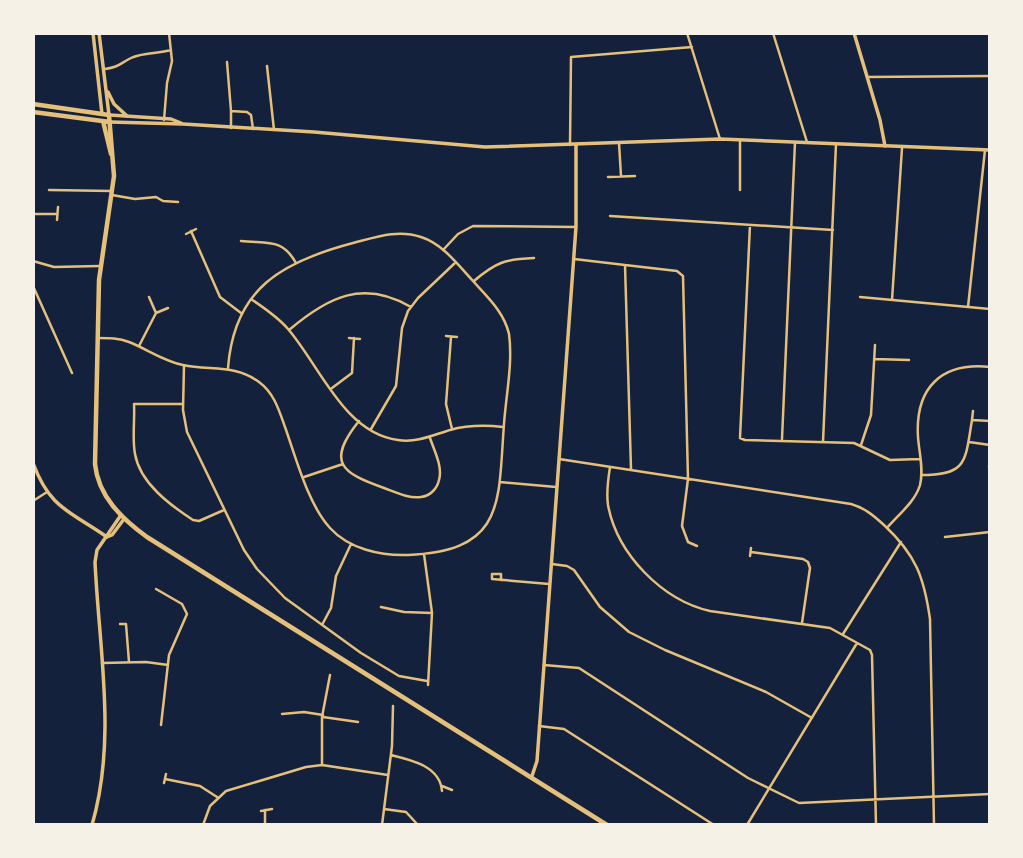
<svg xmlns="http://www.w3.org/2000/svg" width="1023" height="858" font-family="'IBM Plex Sans',sans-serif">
  <rect width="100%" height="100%" fill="#14213d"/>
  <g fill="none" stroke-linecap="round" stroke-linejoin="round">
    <!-- minor -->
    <path stroke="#e5c07b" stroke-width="2.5" d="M687,33L720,139
      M773,33L807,142
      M227,62L231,111L247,112L251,115L253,129
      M267,66L274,130
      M105,69C119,67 119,64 131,58C143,52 158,54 171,50
      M867,77L990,76
      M164,120L167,83L172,61L169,33
      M231,128V111
      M740,140V190
      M619,143L621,176
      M570,145L571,57L692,47
      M608,177L635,176
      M49,190L112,191
      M112,195L135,199L156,197L163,201L178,202
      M33,214H57
      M610,216L833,230
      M57,220L58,207
      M750,225L740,438L745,440L854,443L890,460L920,459
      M191,231L220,297L241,313
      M186,234L196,229
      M241,241C267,244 282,238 296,263
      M443,250L458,234L473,226L576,227
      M574,259L625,265L631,469
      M33,261L54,267L100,266
      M625,265L677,271L683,276L688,479L682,526L688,542L697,546
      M474,281C496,262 506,259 534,258
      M33,286L72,373
      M149,297L156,313L168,308
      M860,297L990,309
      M251,299C264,308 278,317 288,329C320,366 344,433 398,440C417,443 433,435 450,430C468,425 485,425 503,427
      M892,300L902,148
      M968,307L985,150
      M289,330C328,297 363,279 411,307
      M446,336L457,337
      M451,337L446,404L452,429
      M98,338C109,338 119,338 129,342C147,349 163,361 183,365C210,371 235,364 259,382C274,393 279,410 285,427C296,458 308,504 330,528C349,549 381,556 408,555C506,551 498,502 504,424C506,395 513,363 509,334C504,312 488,298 473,281C458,265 443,244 421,237C398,229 376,237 353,243C281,262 234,289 228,368
      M349,338L360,339
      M139,346L156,313
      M874,359L909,360
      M184,366L183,410L187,432L244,550L257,569L285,598L361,653L399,676L427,681
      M332,388L352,373L354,338
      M182,404H134C135,420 132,438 135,454C140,483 170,505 193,520L199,521L224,510
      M972,420L973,411
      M359,421C326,462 341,473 384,488C395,492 409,499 421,497C430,496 437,489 439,480C443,467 434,450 430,438
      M371,429L396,386L402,328L408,311L418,298L456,262
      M782,439L795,142
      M823,442L836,144
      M969,442L990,445
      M861,445L871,415L875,345
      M559,459L851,504C865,508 874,516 884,525C916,555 924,577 930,619L934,825
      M610,467C608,480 606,492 608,505C617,554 662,600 710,611L830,628L870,650L872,655L876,825
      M989,467L990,456
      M921,475C968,475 965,461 972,420L990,421
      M304,477L343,464
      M500,482L556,487
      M33,501L47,492
      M887,528C898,515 915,502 920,485C924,470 919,452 918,437C915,388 941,362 990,367
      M945,537L990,532
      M751,552L803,559L808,562L810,568L802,623
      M424,554L432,613L428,685
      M750,556L751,548
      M552,564L567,566L574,570L600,607L629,632L665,650L766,692L812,718
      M501,580V574H492V579L549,584
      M156,589L182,604L187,614L169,655L161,725
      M381,607L404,612L432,613
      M120,624H126L129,662
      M322,625L331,608L336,576L351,544
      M843,634L901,542
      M102,663L146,662L168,665
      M544,665L579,668L748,778L799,803L990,794
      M282,714L304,712L323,715
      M323,717L358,722
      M539,726L564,729L714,825
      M391,755C411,760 440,766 442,791
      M322,765V717L330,675
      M165,779L200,786L217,797
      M164,783L166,774
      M442,786L452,790
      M384,809L406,812L418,825
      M261,811L272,809
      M203,825L210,806L226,791L306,767L322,765L388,775
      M265,825V810
      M327,825H338
      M382,825L392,746L393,706
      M747,825L857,643"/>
    <!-- tertiary -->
    <path stroke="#e5c07b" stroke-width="3.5" d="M93,33L102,114
      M99,33L109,115
      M854,33L880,120L885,146
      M108,92L114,104L127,116
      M33,463C50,509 70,511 107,537
      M107,537L112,535L124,519
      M532,776L537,761L576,227V145
      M92,825C117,739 99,650 95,562L97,550L121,515"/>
    <!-- secondary -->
    <path stroke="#e5c07b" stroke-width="3.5" d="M110,115L171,119L181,123
      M110,122L183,124L314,132L485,147L720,139L990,150"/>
    <!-- primary -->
    <path stroke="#e5c07b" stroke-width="4.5" d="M33,104L109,115L114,176L99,280L95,464C98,496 122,519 147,537L607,825
      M33,112L110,122
      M103,121L111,154"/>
  </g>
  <!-- border -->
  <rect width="1023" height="858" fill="none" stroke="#f6f1e7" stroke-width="70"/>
</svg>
